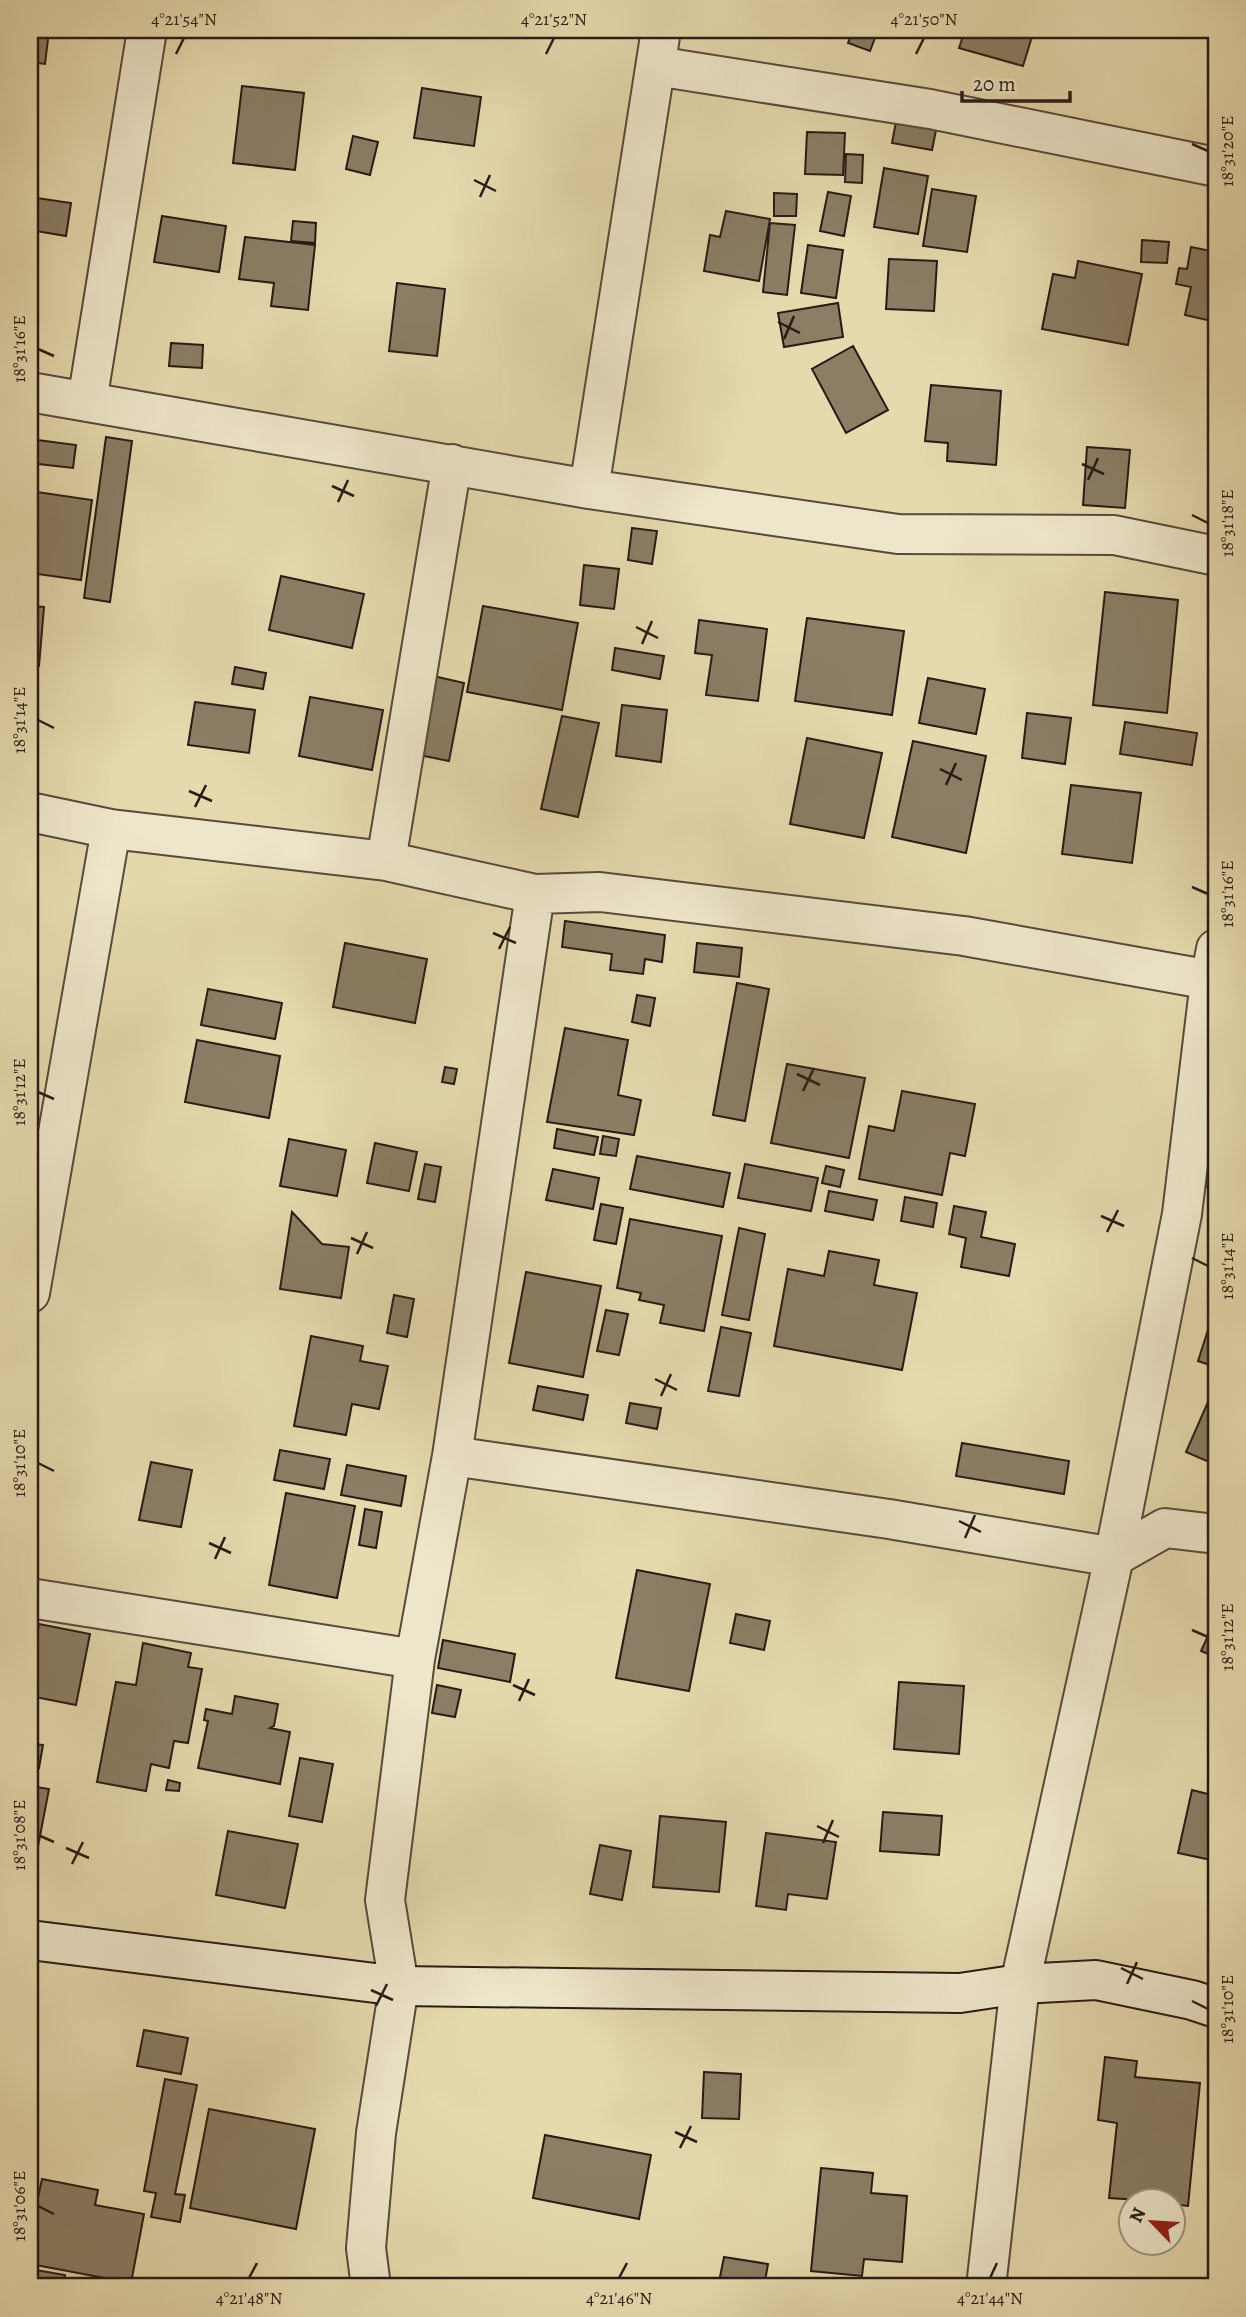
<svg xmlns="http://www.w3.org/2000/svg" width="1246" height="2317" font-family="Alegreya,serif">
  <rect width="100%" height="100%" fill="#e5d9ae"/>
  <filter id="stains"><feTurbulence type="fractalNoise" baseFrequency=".00286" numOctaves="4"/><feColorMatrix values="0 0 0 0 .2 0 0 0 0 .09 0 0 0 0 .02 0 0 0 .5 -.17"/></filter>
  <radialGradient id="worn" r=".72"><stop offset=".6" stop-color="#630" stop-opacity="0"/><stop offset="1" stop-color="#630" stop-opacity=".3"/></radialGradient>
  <!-- building -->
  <path fill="#8a7e65" stroke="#281b15" stroke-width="2" d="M30,30L49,31L45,64L30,62Z
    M853,30H878L870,51L848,43Z
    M965,30H1034L1023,66L959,48Z
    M1216,64V101L1211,100Z
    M242,86L304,93L295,170L233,163Z
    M422,88L481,97L474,146L414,138Z
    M896,122L936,130L932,150L892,143Z
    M807,132L845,133L843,175L805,174Z
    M353,136L378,142L370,175L346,169Z
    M30,150L37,151L34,183L30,182Z
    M846,154L863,155L862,183L845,182Z
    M884,168L928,176L918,234L874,227Z
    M932,189L976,196L967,252L923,246Z
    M828,192L851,196L844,236L820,231Z
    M774,193L797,194L796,216H774Z
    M30,197L71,203L66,236L30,230Z
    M726,211L770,219L759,281L704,271L710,235L720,237Z
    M162,216L226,226L219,272L154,262Z
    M293,221L316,223L315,243L291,241Z
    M770,223L795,225L787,295L763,292Z
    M245,237L315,245L308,310L271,306L274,283L239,279Z
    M1142,240L1169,242L1167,263L1141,262Z
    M808,245L843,250L836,298L801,293Z
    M1191,247L1216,252V322L1185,315L1191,287L1176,284L1179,268L1187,269Z
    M889,259L937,261L934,311L886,309Z
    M1078,261L1142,274L1128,345L1042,329L1053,274L1075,278Z
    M397,283L445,289L437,356L389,351Z
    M838,303L843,337L784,347L778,313Z
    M171,343L203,345L202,368L169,366Z
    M853,346L888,410L846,433L812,369Z
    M931,385L1001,391L996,465L947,461L948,443L925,441Z
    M106,437L132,441L110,602L84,598Z
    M30,439L76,445L73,468L30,463Z
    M1087,447L1130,450L1125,508L1083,505Z
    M30,491L92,500L81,580L30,573Z
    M632,528L657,531L652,564L628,560Z
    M584,565L619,569L614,609L580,605Z
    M281,576L364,594L352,648L269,630Z
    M1105,592L1178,600L1167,713L1093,705Z
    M30,606L44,607L39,666L30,665Z
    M483,606L578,623L562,710L467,692Z
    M807,618L904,631L892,715L795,701Z
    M699,620L767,629L758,701L706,695L712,655L695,653Z
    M615,648L664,656L660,679L612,670Z
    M235,667L266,673L263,689L232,684Z
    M429,675L464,683L449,761L414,754Z
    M928,678L985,689L976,734L919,723Z
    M310,697L383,710L372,770L299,756Z
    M195,702L255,710L249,753L188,745Z
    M622,705L667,710L661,762L616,756Z
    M1027,713L1071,718L1065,764L1022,758Z
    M562,716L599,723L578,817L541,809Z
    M1125,722L1197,733L1192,765L1120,754Z
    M807,738L882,753L864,838L790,824Z
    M913,741L986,756L966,853L892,837Z
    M1071,785L1141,793L1132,863L1062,854Z
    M565,921L665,935L662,962L645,959L643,974L610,970L612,954L562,947Z
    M345,943L427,959L415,1023L333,1007Z
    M697,943L742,948L739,977L694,972Z
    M30,946L37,948L30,988Z
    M737,983L769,989L745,1121L713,1115Z
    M208,989L282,1003L275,1039L201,1025Z
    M637,995L655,998L650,1026L632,1022Z
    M565,1028L628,1040L618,1095L641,1100L634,1135L547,1122Z
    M197,1040L280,1056L269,1118L185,1102Z
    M787,1064L865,1078L849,1158L771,1143Z
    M445,1067L457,1069L454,1084L442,1082Z
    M902,1091L975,1104L965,1156L950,1153L942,1195L859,1179L869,1126L894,1131Z
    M1212,1126L1216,1127V1189L1200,1185Z
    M557,1129L598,1137L594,1155L554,1148Z
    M603,1136L619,1139L616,1156L600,1154Z
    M289,1139L346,1150L337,1196L280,1186Z
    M375,1143L417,1152L409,1191L367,1183Z
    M637,1156L730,1173L723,1207L630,1189Z
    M425,1164L441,1167L435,1202L418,1199Z
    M745,1164L818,1178L811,1211L738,1198Z
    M826,1166L844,1170L840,1187L822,1183Z
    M553,1169L599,1178L593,1209L546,1200Z
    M829,1191L877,1200L873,1220L825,1211Z
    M905,1197L937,1203L933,1227L901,1221Z
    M601,1204L623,1208L616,1244L594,1240Z
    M954,1206L986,1212L981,1237L1015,1244L1009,1276L961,1267L966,1238L949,1234Z
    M292,1212L322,1244L349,1247L341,1298L280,1289Z
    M630,1219L722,1236L704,1331L660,1323L664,1305L639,1300L641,1293L617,1288Z
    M739,1228L765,1234L749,1320L722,1315Z
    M829,1251L879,1260L874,1285L917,1293L902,1370L774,1346L788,1269L824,1276Z
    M526,1272L601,1286L583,1377L509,1363Z
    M394,1295L414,1299L407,1337L387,1333Z
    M1216,1305V1367L1198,1361Z
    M606,1310L628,1314L619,1355L597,1351Z
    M721,1327L751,1333L739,1396L708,1391Z
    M311,1336L363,1346L360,1361L388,1366L379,1409L352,1404L346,1435L294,1426Z
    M538,1386L588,1395L583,1420L533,1410Z
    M1215,1386L1216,1387V1465L1186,1452Z
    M630,1403L661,1408L657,1429L626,1423Z
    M962,1443L1069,1461L1064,1494L956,1476Z
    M280,1450L330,1459L324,1489L274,1480Z
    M151,1462L192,1470L181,1527L139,1520Z
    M347,1465L406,1476L401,1506L341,1495Z
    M286,1493L355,1506L337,1598L269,1585Z
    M365,1509L382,1512L376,1548L359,1545Z
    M637,1570L710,1584L689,1691L616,1678Z
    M736,1614L770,1621L764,1650L730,1643Z
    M39,1624L90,1634L76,1705L30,1696V1675Z
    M1212,1627L1216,1629V1664L1213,1662L1215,1657L1201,1651Z
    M443,1640L515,1654L510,1682L438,1668Z
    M143,1643L191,1653L188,1667L202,1669L188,1743L174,1741L169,1768L151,1764L146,1791L97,1782L116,1682L136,1685Z
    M899,1682L964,1686L959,1754L894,1749Z
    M437,1685L461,1690L455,1717L432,1713Z
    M235,1696L278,1704L274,1726L270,1728L290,1732L280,1784L198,1768L208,1721L204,1720L206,1709L232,1714Z
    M30,1743L43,1745L39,1768L30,1766Z
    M300,1758L333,1764L322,1822L289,1816Z
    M168,1780L180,1783L179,1791L166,1790Z
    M30,1786L49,1789L35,1862L30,1861Z
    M1192,1790L1216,1796V1861L1178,1853Z
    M883,1812L942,1816L939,1855L880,1851Z
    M660,1816L726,1822L719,1892L653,1887Z
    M228,1831L298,1844L285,1908L216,1895Z
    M766,1833L836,1842L827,1899L788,1894L786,1910L756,1906Z
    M600,1845L631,1851L622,1900L590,1894Z
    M144,2030L188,2038L181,2074L137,2066Z
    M1105,2057L1137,2061L1135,2077L1200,2083L1188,2206L1172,2204V2202L1109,2198L1117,2123L1098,2120Z
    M704,2072L741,2074L739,2119L702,2118Z
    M165,2079L197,2085L175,2194L185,2195L180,2222L151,2217L156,2193L144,2191Z
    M209,2109L315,2129L296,2229L190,2208Z
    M545,2135L651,2155L639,2219L533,2198Z
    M821,2168L873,2173L871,2193L907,2196L902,2262L864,2259L862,2276L811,2271Z
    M42,2179L98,2190L95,2205L144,2214L131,2283L30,2264V2234Z
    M724,2257L768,2264L764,2287H718Z
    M30,2269L65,2275L63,2287H30Z"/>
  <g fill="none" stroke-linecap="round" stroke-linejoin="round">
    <!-- street casing -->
    <g stroke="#574a3b" stroke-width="42">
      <path id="street" d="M656,66L930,109L1216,167
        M30,392L589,489L898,534L1114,535L1216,556
        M87,402L147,30
        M589,489L661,30
        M30,812L111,829L386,861L535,894L600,892L964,936L1216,981
        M386,861L452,464
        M30,1293L111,829
        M452,1456L889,1519L1114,1557L1165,1528L1216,1534
        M30,1598L415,1659
        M371,2287L366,2248L376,2133L399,1986L385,1900L415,1659L452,1456L535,894
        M986,2287L1020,1984L1114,1557L1182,1214L1210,981L1216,949"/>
    </g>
    <!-- secondary casing -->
    <g stroke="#281b15" stroke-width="42">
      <path id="secondary" d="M30,1940L399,1986L960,1993L1020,1984L1096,1980L1192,2000L1216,2008"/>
    </g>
    <!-- street -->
    <use href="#street" stroke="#eee6ca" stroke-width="38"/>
    <!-- secondary -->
    <use href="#secondary" stroke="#eee6ca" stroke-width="38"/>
  </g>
  <!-- ticks -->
  <path fill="none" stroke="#281b15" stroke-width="2.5" d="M176,54L184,38M546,54L554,38M916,54L924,38M1192,144L1208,151M474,180L496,191M480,197L490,175M778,322L800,333M784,339L794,316M38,349L54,356M1082,464L1104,474M1088,480L1098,458M332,486L354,496M338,502L348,480M1192,515L1208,523M636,627L658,638M642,644L652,621M38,720L54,728M940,769L962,780M946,785L956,763M189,791L212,801M195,807L206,785M1192,887L1208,894M493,933L516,943M499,949L510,927M797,1074L820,1085M803,1091L814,1068M38,1092L54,1099M1101,1216L1124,1226M1107,1232L1118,1210M351,1238L373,1248M357,1254L367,1232M1192,1258L1208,1266M655,1379L677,1390M661,1396L671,1374M38,1463L54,1471M959,1521L981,1532M965,1538L975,1515M209,1543L231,1553M215,1559L225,1537M1192,1630L1208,1637M513,1685L535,1695M519,1701L529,1679M817,1826L839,1837M38,1835L54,1842M823,1843L833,1820M66,1848L89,1858M72,1864L83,1842M1121,1968L1143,1979M1127,1984L1137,1962M371,1990L393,2000M1192,2001L1208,2009M376,2006L387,1984M675,2132L697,2142M680,2148L691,2126M38,2206L54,2214M249,2278L257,2263M619,2278L627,2263M990,2278L997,2263"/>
  <!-- margin -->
  <rect width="1246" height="2317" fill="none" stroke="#e5d9ae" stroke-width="77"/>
  <!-- north arrow -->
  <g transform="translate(1152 2222) rotate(295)"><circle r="33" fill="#eee6ca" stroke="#9f9582" stroke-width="2"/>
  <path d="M0-5L12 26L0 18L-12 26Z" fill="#8f2418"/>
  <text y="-10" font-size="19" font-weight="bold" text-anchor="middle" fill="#281b15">N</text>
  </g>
  <!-- scale -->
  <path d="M962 91v10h108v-10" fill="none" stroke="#281b15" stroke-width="3.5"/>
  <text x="973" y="91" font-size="21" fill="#281b15" stroke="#eee6ca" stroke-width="5" paint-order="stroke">20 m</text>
  <rect x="38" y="38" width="1170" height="2240" fill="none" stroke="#281b15" stroke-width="2.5"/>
  <g font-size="18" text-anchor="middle" fill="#281b15">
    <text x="184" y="25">4°21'54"N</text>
    <text x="554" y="25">4°21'52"N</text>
    <text x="924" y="25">4°21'50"N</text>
    <text transform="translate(1227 151) rotate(-90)" y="6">18°31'20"E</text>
    <text transform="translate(19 349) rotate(-90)" y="6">18°31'16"E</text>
    <text transform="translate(1227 523) rotate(-90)" y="6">18°31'18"E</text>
    <text transform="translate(19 720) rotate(-90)" y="6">18°31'14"E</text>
    <text transform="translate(1227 894) rotate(-90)" y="6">18°31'16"E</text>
    <text transform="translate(19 1092) rotate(-90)" y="6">18°31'12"E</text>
    <text transform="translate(1227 1266) rotate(-90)" y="6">18°31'14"E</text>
    <text transform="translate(19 1463) rotate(-90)" y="6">18°31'10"E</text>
    <text transform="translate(1227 1637) rotate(-90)" y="6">18°31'12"E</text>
    <text transform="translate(19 1835) rotate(-90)" y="6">18°31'08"E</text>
    <text transform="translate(1227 2009) rotate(-90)" y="6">18°31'10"E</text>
    <text transform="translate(19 2206) rotate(-90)" y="6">18°31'06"E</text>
    <text x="249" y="2304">4°21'48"N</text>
    <text x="619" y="2304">4°21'46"N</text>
    <text x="990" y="2304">4°21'44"N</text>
  </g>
  <rect width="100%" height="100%" filter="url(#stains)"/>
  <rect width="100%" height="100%" fill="url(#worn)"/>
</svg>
